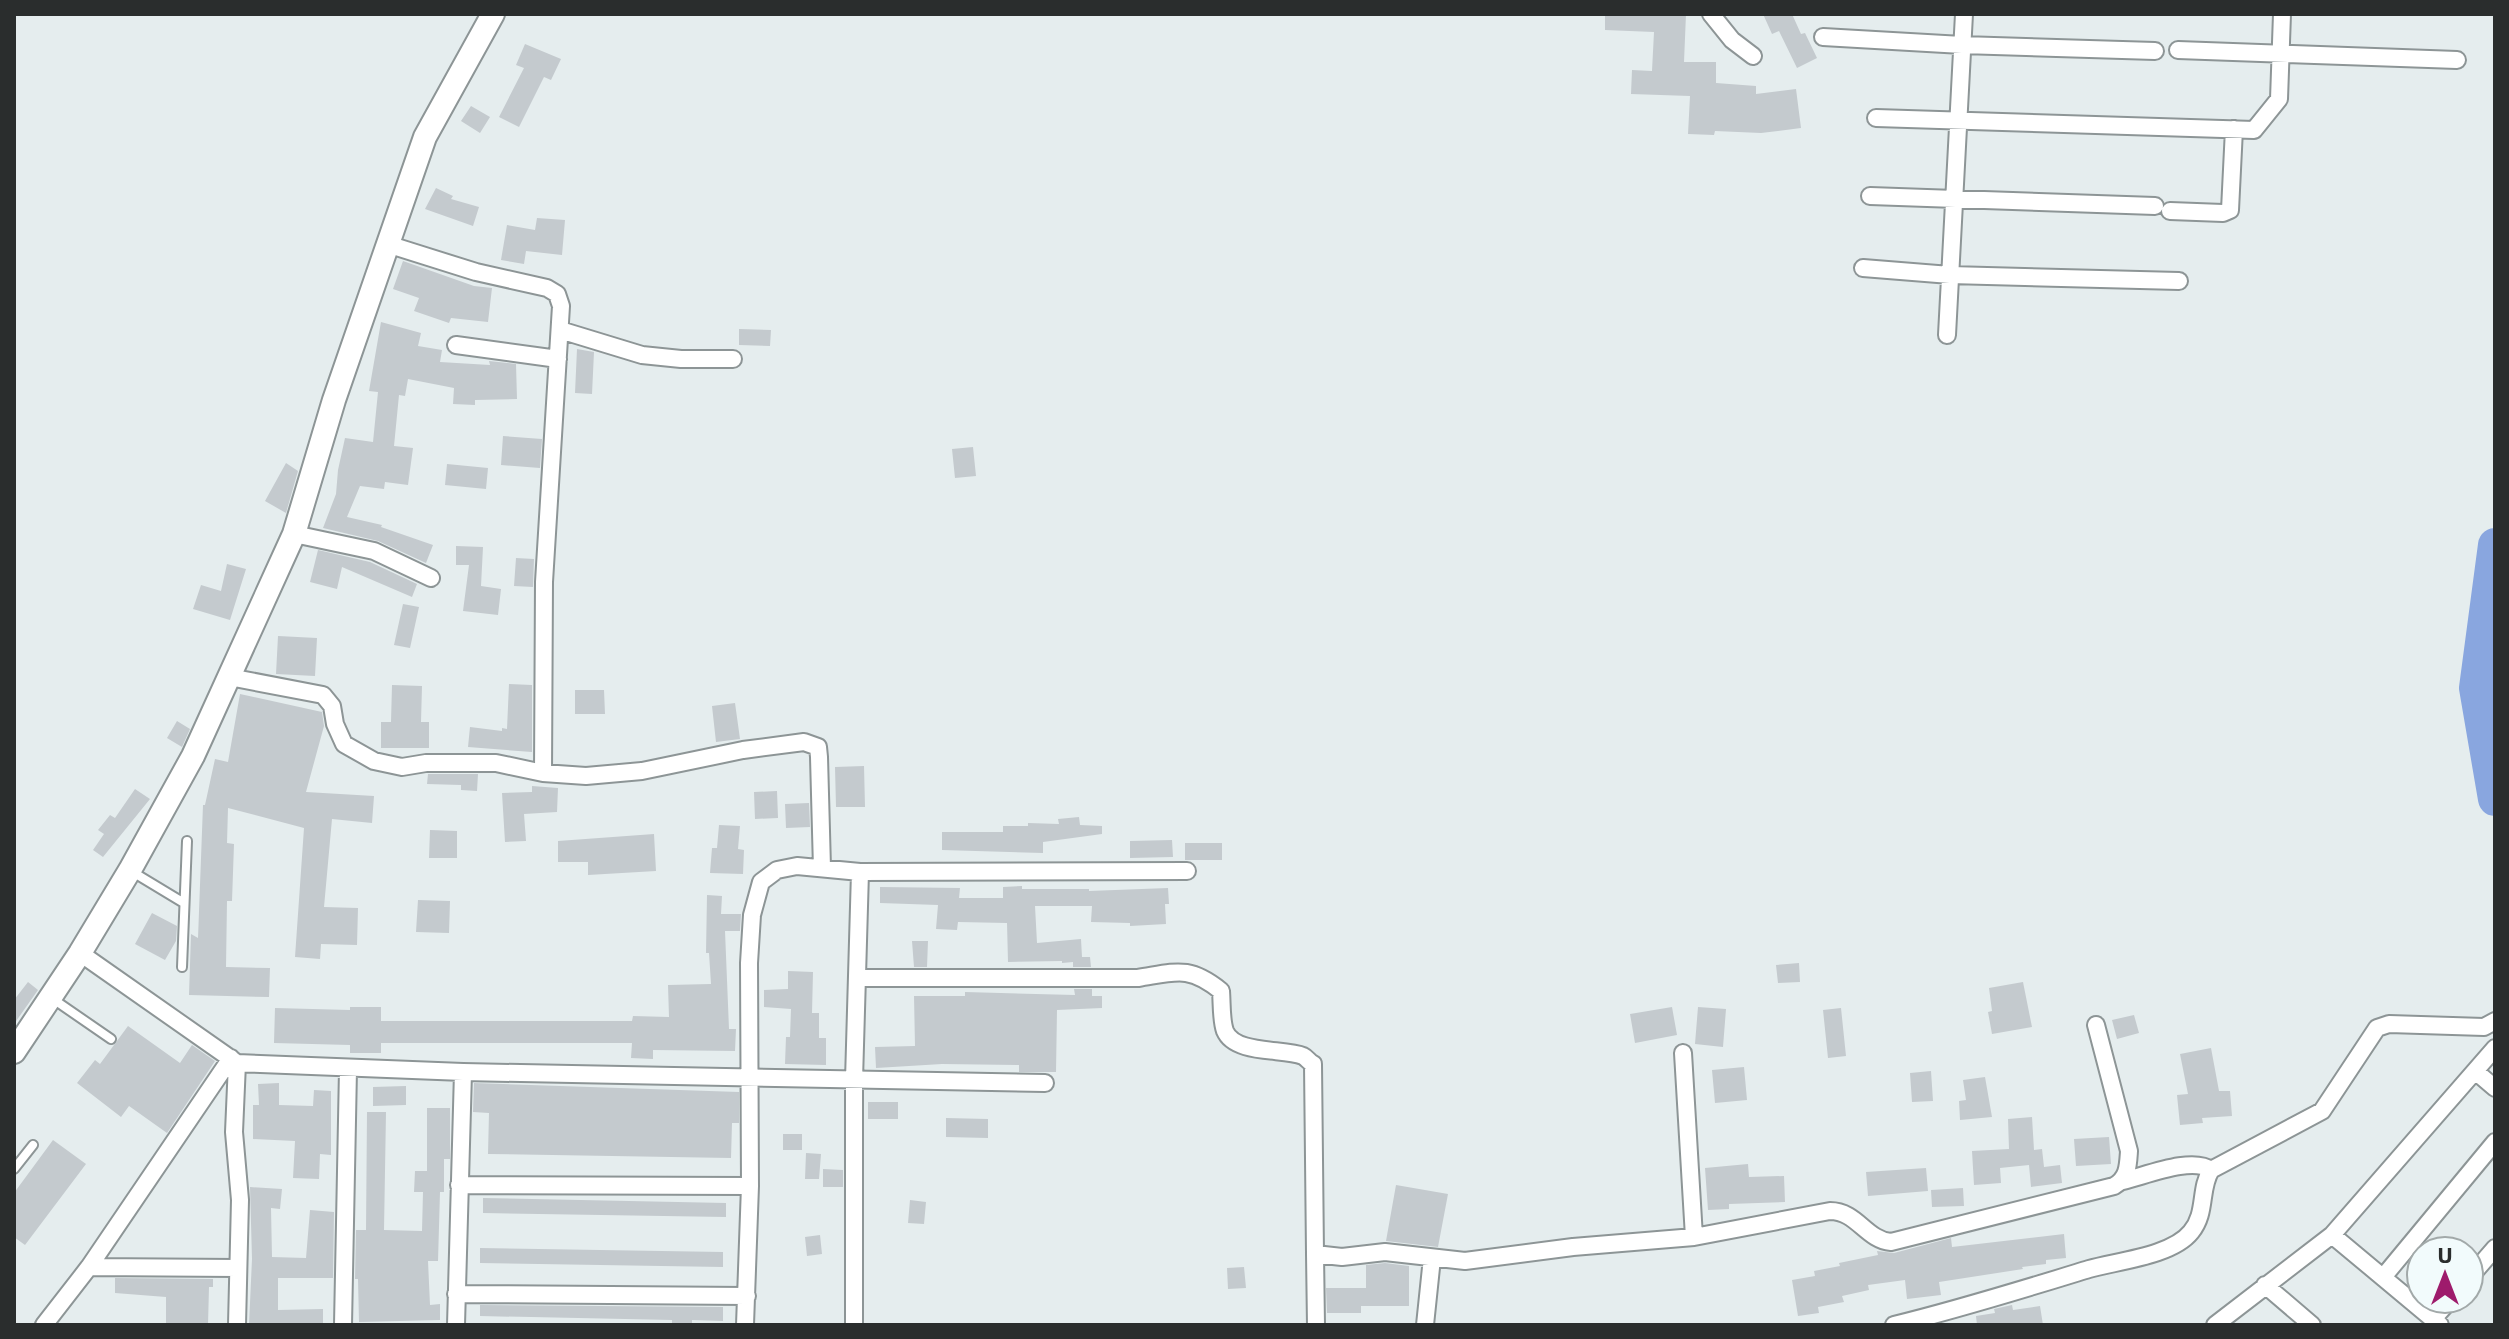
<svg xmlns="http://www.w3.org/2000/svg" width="2509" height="1339" font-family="'Exo 2',sans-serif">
  <rect width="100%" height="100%" fill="#e5edee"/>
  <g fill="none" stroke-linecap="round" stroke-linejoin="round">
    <!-- river -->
    <path stroke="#89a6df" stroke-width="34" d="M2495,545L2476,688L2495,799"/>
  </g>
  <!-- building -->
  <path fill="#c4cace" d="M1605,14H1686L1684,62H1716V83L1756,86V94L1796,89L1801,128L1761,133L1715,131L1714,135L1688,134L1690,96L1631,94L1632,70L1652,71L1654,32L1605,30Z
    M1763,14H1792L1801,34L1805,33L1817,58L1797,68L1779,31L1772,34Z
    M525,44L561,59L551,80L544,77L519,127L499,117L524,68L516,65Z
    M471,106L490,117L480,133L461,121Z
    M436,188L453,196L451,199L479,207L473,226L425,209Z
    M537,218L565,220L562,255L526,251L524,264L501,260L507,225L535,230Z
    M403,261L474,286L492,288L488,322L451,318L449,323L414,311L419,298L393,289Z
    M381,322L421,333L418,346L442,350L440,362L490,365L489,361L516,364L517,399L475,400V405L453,404L454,388L408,379L405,396L399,395L394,446L413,448L408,485L385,482L384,489L360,486L347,517L382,525L381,527L433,545L426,563L378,541L323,528L336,494L338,470L345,438L373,442L378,392L369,391Z
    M739,329L771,330L770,346L739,345Z
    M577,349L594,352L592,394L575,393Z
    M503,436L542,439L540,468L501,465Z
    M973,447L976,476L955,478L952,449Z
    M286,463L298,471L286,513L265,501Z
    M447,464L488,468L486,489L445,485Z
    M456,546L483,547L481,586L501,589L498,615L463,611L469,565H456Z
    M318,550L370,562L417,584L412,597L342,567L337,589L310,582Z
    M516,558L534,559L533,587L514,586Z
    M227,564L246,569L230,620L193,609L201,585L221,591Z
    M403,604L419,607L410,648L394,645Z
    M278,636L317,638L315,676L276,674Z
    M509,684L532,685V752L468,747L470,727L502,731V728L507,729Z
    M392,685L422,686L421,722H429V748H381V722H391Z
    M575,690H604L605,714H575Z
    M240,694L322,712L324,726L306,792L374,796L372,823L332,819L324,907L358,908L357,945L321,944L320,959L295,957L304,828L228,808L227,843L234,844L232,901H227L226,967L270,968L269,997L189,995L191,934L198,938L203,805H205L215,759L228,762Z
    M735,703L740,739L716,742L712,706Z
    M177,721L190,729L182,747L167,738Z
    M864,766L865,807H836L835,767Z
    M428,774H478L477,791L461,790V785L427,784Z
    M532,786L558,788L557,812L524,814L526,841L505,842L502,793L532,792Z
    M135,789L150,799L103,857L93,850L104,834L98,830L110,815L115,818Z
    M777,791L778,818L755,819L754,792Z
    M809,803L810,827L786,828L785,804Z
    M1079,817L1080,825L1102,826V834L1043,842V853L942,850V832H1003V826H1028V823L1059,824L1058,819Z
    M719,825L740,826L738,849L744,850L743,874L710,873L712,848H717Z
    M430,830L457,831V858H429Z
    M654,834L656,871L588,875V862H558V841Z
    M1172,840L1173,857L1130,858V841Z
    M1185,843H1222V860H1185Z
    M1022,886V889H1089V891L1168,888L1169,904H1165L1166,924L1130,926V923L1091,922L1092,906H1035L1037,943L1081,939L1082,957H1090L1091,967H1073V962L1062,963V961L1008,962L1007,923L958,922L957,930L936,929L938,905L880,903V887L960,888L959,898H1003V887Z
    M707,895L722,896L721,914H741L740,931H725L729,1029H736L735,1051L653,1050V1059L631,1058L632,1043H381V1053H350V1045L274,1043L275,1008L350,1010V1007H381V1021H632L633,1016L669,1017L668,985L711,984L709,953H706Z
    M418,900L450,901L449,933L416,932Z
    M152,913L177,926L176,941L165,960L135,944Z
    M912,941H928L927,967H914Z
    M1799,963L1800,982L1778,983L1776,965Z
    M788,971L813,972L812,1013H819V1038H826V1065L785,1064L786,1037H790L791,1009L764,1007V990L788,989Z
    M28,982L38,990L14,1024V1000Z
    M2023,982L2032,1027L1992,1034L1988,1012L1992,1011L1989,988Z
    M1074,989H1092V996H1102V1008L1057,1010L1056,1072H1019V1065L942,1064L876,1068L875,1047L915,1046L914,996H965V992L1075,995Z
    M1672,1007L1677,1035L1635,1043L1630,1014Z
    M1698,1007L1726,1009L1723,1047L1695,1044Z
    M1841,1008L1846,1056L1828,1058L1823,1010Z
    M2134,1015L2139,1033L2117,1039L2112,1020Z
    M128,1026L180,1063L192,1045L215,1061L167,1133L129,1106L121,1117L77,1083L95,1060L100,1064Z
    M2211,1048L2219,1091H2230L2232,1116L2202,1118L2203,1123L2180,1125L2177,1095L2188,1094L2180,1054Z
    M1744,1067L1747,1100L1715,1103L1712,1070Z
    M1931,1071L1933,1101L1912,1102L1910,1073Z
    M1985,1077L1992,1117L1960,1120L1959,1101L1966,1100L1963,1080Z
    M279,1083V1105L313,1106L314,1090L331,1091V1155L320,1154L319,1179L293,1178L295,1141L253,1139V1105H259L258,1084Z
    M474,1083L739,1092V1123H732L731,1158L488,1154L489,1113L473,1112Z
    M406,1086V1105L373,1106V1087Z
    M868,1102H898V1119H868Z
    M427,1108H450V1159H444V1192H440L438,1261H428L430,1305L440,1304V1320L359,1322L358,1279H355L356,1230H366L367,1112H386L384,1230L422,1231L423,1192H414L415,1171H427Z
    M2032,1117L2034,1150L2042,1149L2044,1167L2060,1165L2062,1183L2031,1187L2029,1165L2000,1168L2001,1183L1974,1185L1972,1151L2009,1149L2008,1119Z
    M946,1118L988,1119V1138L946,1137Z
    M783,1134H802V1150H783Z
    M2109,1137L2111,1164L2076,1166L2074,1139Z
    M53,1140L86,1164L25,1245L14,1237V1193Z
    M806,1153L821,1154L819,1179H805Z
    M1748,1164L1749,1177L1784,1176L1785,1202L1729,1204V1209L1708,1210L1705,1168Z
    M1926,1168L1928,1191L1868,1196L1866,1172Z
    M823,1169L843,1170V1187H823Z
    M1396,1185L1448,1194L1438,1247L1386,1241Z
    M250,1187L282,1189L280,1209L271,1208L272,1257L306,1258L310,1210L334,1212L333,1278H278V1310L323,1309V1325H249L252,1259Z
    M1963,1188L1964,1206L1932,1207L1931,1190Z
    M483,1198L726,1203V1217L483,1213Z
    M910,1200L926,1202L924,1224L908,1223Z
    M2064,1234L2066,1258L2046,1260V1264L2022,1267L2023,1269L1939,1282L1941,1295L1907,1299L1905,1280L1868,1285L1869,1290L1842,1296L1844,1302L1818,1307L1819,1313L1798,1316L1792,1280L1815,1276L1814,1271L1840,1266L1839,1263L1878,1255L1877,1251L1894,1253L1951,1238L1952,1247Z
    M820,1235L822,1254L807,1256L805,1237Z
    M480,1248L723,1252V1267L480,1263Z
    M1385,1263L1409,1266V1306H1361V1313H1327L1326,1288H1366V1265Z
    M1244,1267L1246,1288L1228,1289L1227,1268Z
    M115,1278L213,1279V1287H209L208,1325H166V1297L115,1293Z
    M480,1305L723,1307V1321L692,1320V1325H672V1320L480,1316Z
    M2012,1305L2013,1310L2040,1306L2043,1325H1977L1976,1316L1995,1313L1994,1309Z"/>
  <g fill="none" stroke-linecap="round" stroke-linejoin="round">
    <!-- lane casing -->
    <g stroke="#8d9596" stroke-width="12">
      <path id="lane" d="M131,871L184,903
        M182,967L187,841
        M53,999L111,1039
        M14,1169L33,1145"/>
    </g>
    <!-- street casing -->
    <g stroke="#8d9596" stroke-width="20">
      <path id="street" d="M1711,14L1732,40L1753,56
        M1823,37L1962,45L2155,51
        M2178,50L2457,60
        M1876,118L2254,130L2279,99L2282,14
        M1870,196L2155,206
        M2170,211L2223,213L2230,210L2234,129
        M390,245L476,272L547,288L557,294L561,306L544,582L543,773
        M1863,268L1950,275L2179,281
        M560,330L642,355L681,359H733
        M1947,335L1964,14
        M456,345L558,359
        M294,534L374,551L431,578
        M229,677L323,695L332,706L335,724L344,744L374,761L402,767L426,763H496L543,773L586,776L642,771L743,750L804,742L818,747L819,757L822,868
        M80,953L237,1063L463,1072L1045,1083
        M858,978H1138C1176,972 1189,965 1221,991C1222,1003 1221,1020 1225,1031C1235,1055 1285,1048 1303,1056C1307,1058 1309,1062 1313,1064L1315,1254
        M1683,1053L1694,1237
        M2475,1071L2495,1088
        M2123,1181C2145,1176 2192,1156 2211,1170
        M459,1185L750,1186
        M2332,1235L2440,1325
        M89,1267L238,1268
        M2384,1276L2495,1142
        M2469,1278L2495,1248
        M2265,1285L2312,1325
        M456,1294L747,1296
        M2433,1319L2451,1299
        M44,1325L89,1267L231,1058
        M237,1325L240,1200L234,1132L237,1063
        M343,1325L348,1069
        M456,1325L463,1072
        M745,1325L750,1186L749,963L752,915L761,882L777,870L797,866L860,872L1187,871
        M854,1325V1080L860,872
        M1316,1325L1315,1254L1342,1257L1385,1252L1465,1261L1573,1247L1694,1237L1830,1211C1857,1211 1866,1240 1891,1242L2114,1186C2128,1178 2128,1166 2129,1151L2096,1025
        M1425,1325L1432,1258
        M1894,1325C1960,1309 2024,1289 2089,1269C2117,1261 2172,1256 2191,1232C2207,1213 2199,1189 2211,1170L2322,1111L2377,1028L2389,1024L2484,1027L2495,1021
        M2215,1325L2332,1235L2495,1048"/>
    </g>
    <!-- secondary casing -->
    <g stroke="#8d9596" stroke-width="26">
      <path id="secondary" d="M14,1052L80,953L130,870L193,756L294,534L334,400L425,137L493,14"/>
    </g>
    <!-- lane -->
    <use href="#lane" stroke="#fff" stroke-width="8"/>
    <!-- street -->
    <use href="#street" stroke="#fff" stroke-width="16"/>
    <!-- secondary -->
    <use href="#secondary" stroke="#fff" stroke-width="22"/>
  </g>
  <!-- border -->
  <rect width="2509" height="1339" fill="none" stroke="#2a2d2d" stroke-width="32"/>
  <!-- north arrow -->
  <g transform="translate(2445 1275)"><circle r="38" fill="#f2fbfc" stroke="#a2a9a9" stroke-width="2"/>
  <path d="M0-6L14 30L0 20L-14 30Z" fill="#9e1b6c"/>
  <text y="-12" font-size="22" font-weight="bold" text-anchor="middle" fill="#2a2d2d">U</text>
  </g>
</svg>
